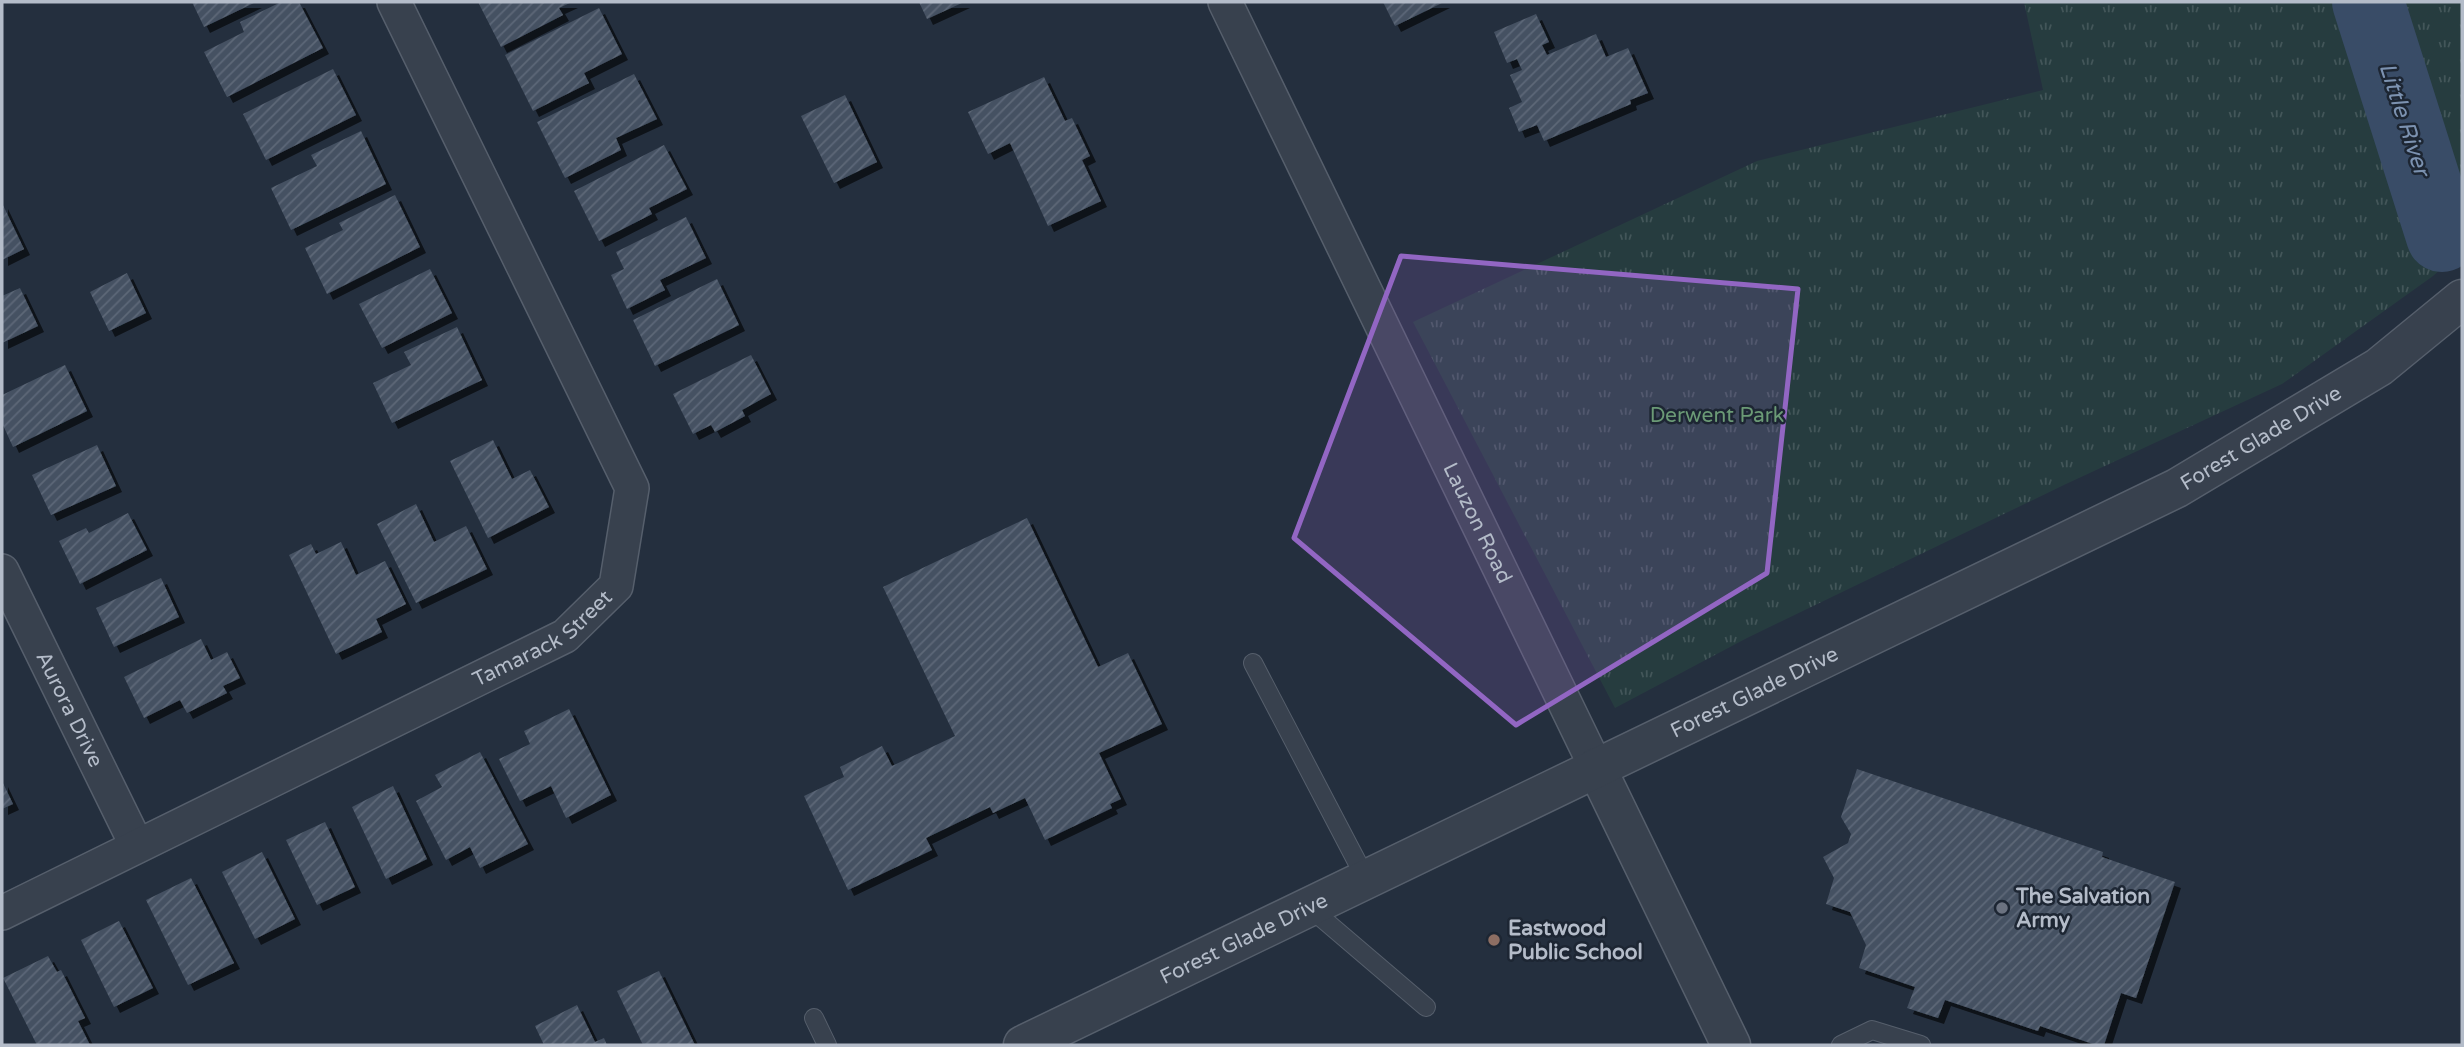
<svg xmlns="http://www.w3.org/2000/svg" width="2464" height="1047" font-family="'Varela Round',sans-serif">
  <defs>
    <pattern id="park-tufts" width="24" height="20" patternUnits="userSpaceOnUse" patternTransform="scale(1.75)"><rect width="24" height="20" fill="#263c3f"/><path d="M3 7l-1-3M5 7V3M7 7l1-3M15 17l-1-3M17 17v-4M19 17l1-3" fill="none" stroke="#435659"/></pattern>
    <pattern id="building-hatch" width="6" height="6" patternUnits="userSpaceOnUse" patternTransform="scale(1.75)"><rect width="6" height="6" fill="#455162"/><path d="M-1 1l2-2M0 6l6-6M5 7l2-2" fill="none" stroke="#5d6877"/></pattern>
    <filter id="shadow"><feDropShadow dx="6" dy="6" stdDeviation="0" flood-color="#0009"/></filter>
  </defs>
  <rect width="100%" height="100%" fill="#242f3e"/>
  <!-- park -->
  <path fill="url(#park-tufts)" d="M2024,2H2462V250L2433,276L2282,384L2066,484L1747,638L1615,708L1413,322L1757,161L2043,90Z"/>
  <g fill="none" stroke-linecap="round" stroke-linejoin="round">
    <!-- river -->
    <path stroke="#394c67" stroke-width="72" d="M2368,2L2442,236"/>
  </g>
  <!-- building -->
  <path fill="url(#building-hatch)" filter="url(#shadow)" d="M192,2H256L204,27Z
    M281,2H299L323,48L227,97L204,52L244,32L240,22Z
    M478,2H572L559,8L563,15L501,47Z
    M919,2H964L927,19Z
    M1383,2H1444L1395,26Z
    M599,8L622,54L584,73L589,83L533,111L505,55Z
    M1536,14L1549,42L1542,45L1547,55L1596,34L1606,57L1628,48L1648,93L1630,100L1631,104L1544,141L1537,125L1519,132L1509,108L1522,102L1510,75L1522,70L1517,59L1507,63L1494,32Z
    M333,69L356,115L266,160L243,114Z
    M634,74L657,119L616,138L621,150L565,178L537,122Z
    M1044,77L1065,121L1072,118L1090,156L1082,160L1101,201L1048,226L1010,143L988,154L968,112Z
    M845,95L877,162L834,183L801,116Z
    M361,131L386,184L291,230L271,188L317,166L311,155Z
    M664,145L687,189L649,208L652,214L599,241L574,191Z
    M395,195L420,247L327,294L305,248L343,230L339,223Z
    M2,203L24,249L2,260Z
    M686,217L706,258L660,280L665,290L627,309L611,275L624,269L616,252Z
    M430,269L452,313L382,348L359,304Z
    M127,273L146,313L109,331L90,292Z
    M717,279L739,325L655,366L633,320Z
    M20,288L38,326L2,343V296Z
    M457,327L482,380L392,423L373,383L411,365L404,352Z
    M751,355L771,394L742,410L745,416L715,432L711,425L693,434L673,394Z
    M65,365L87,411L13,447L2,423V395Z
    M493,440L512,479L530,470L549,507L488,538L450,461Z
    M97,445L116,486L51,515L32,475Z
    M416,504L434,542L466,526L487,569L416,603L377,524Z
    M128,513L147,550L80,584L59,541L86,528L89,533Z
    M1027,518L1098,667L1128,653L1162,724L1099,753L1121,799L1110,804L1112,808L1045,840L1025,798L993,813L990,807L926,838L932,850L848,890L804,796L844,777L840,767L882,746L892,766L955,736L883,587Z
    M341,542L356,575L385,561L406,604L376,619L382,632L336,654L289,555L311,544L316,554Z
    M161,578L179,617L114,647L96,608Z
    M201,639L211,660L227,652L240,678L223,686L227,693L187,713L180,700L144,718L124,677Z
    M569,709L611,795L566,818L551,786L520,801L499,759L530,744L524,731Z
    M480,752L528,844L480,868L470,847L446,860L416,801L442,787L435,775Z
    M1857,769L2103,852L2102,857L2175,882L2136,998L2121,993L2104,1045H2096L2040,1026L2038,1031L1945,1000L1938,1018L1907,1008L1915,987L1859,968L1866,945L1850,912L1826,904L1834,878L1823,857L1848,843L1851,834L1841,817Z
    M2,781L13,804L2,809Z
    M393,786L427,859L386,879L352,807Z
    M325,822L355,887L317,905L286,840Z
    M262,852L295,919L255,939L222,872Z
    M191,878L234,963L188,985L146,900Z
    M119,921L153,988L114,1007L81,940Z
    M48,956L57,972L61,970L85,1018L78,1021L90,1045H37L3,978Z
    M659,971L695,1045H643L617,991Z
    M577,1005L595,1042L604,1038L607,1045H544L535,1026Z"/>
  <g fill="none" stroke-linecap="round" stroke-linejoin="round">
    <!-- service casing -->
    <g stroke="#565f6c" stroke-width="20">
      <path id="service" d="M1253,663L1367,881
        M1310,908L1426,1007
        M814,1018L827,1045
        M1841,1045L1872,1030L1921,1045"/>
    </g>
    <!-- minor casing -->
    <g stroke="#565f6c" stroke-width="36">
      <g id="minor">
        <path id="s1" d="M1225,2L1596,767"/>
        <path id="s2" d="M2,571L137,846"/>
        <path id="s3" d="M2,913L565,636L616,586L632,488L394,2"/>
      </g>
    </g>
    <!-- tertiary casing -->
    <g stroke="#565f6c" stroke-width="41">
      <g id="tertiary">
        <path d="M1596,767L1731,1045"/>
        <path id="s4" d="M1023,1045L2177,488L2379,367L2462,299"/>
      </g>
    </g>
    <!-- service -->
    <use href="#service" stroke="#38414e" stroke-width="18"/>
    <!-- minor -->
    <use href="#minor" stroke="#38414e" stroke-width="33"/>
    <!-- tertiary -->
    <use href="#tertiary" stroke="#38414e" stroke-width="38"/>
  </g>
  <!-- marked area -->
  <path fill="#9266c3" fill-opacity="0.2" stroke="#9266c3" stroke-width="5" stroke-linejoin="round" d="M1401,256L1798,289L1767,573L1516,725L1294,538Z"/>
  <!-- markers -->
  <circle fill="#6b7280" stroke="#1d2633" stroke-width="2.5" cx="2002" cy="908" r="7"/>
  <circle fill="#8d6e63" stroke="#1d2633" stroke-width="2.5" cx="1494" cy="940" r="7"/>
  <g text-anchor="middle" stroke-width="5" stroke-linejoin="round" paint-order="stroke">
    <!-- park labels -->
    <g font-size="21" fill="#6b9a76" stroke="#1d2633">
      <text x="1717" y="422">Derwent Park</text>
    </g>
    <!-- street labels -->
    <g font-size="21" fill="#b4bcc9" stroke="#1d2633">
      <text dy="7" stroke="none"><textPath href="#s4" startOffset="1379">Forest Glade Drive</textPath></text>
      <text dy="7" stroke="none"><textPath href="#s1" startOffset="579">Lauzon Road</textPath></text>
      <text dy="7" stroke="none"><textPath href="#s3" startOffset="607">Tamarack Street</textPath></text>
      <text dy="7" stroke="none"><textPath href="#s4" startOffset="812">Forest Glade Drive</textPath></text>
      <text dy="7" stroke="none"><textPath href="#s2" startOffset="154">Aurora Drive</textPath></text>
      <text dy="7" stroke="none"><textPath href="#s4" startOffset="245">Forest Glade Drive</textPath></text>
    </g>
    <!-- poi labels -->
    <g font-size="21" font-weight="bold" fill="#b4bcc9" stroke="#1d2633" text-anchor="start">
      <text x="2016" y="903">The Salvation<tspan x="2016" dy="24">Army</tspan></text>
      <text x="1508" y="935">Eastwood<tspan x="1508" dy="24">Public School</tspan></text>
    </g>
    <!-- water labels -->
    <g font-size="23" font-style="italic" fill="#7c92b1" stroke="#1d2633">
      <text transform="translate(2405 119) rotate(72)" y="8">Little River</text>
    </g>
  </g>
  <!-- border -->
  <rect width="2464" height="1047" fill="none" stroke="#b4bcc9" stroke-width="7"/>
</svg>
